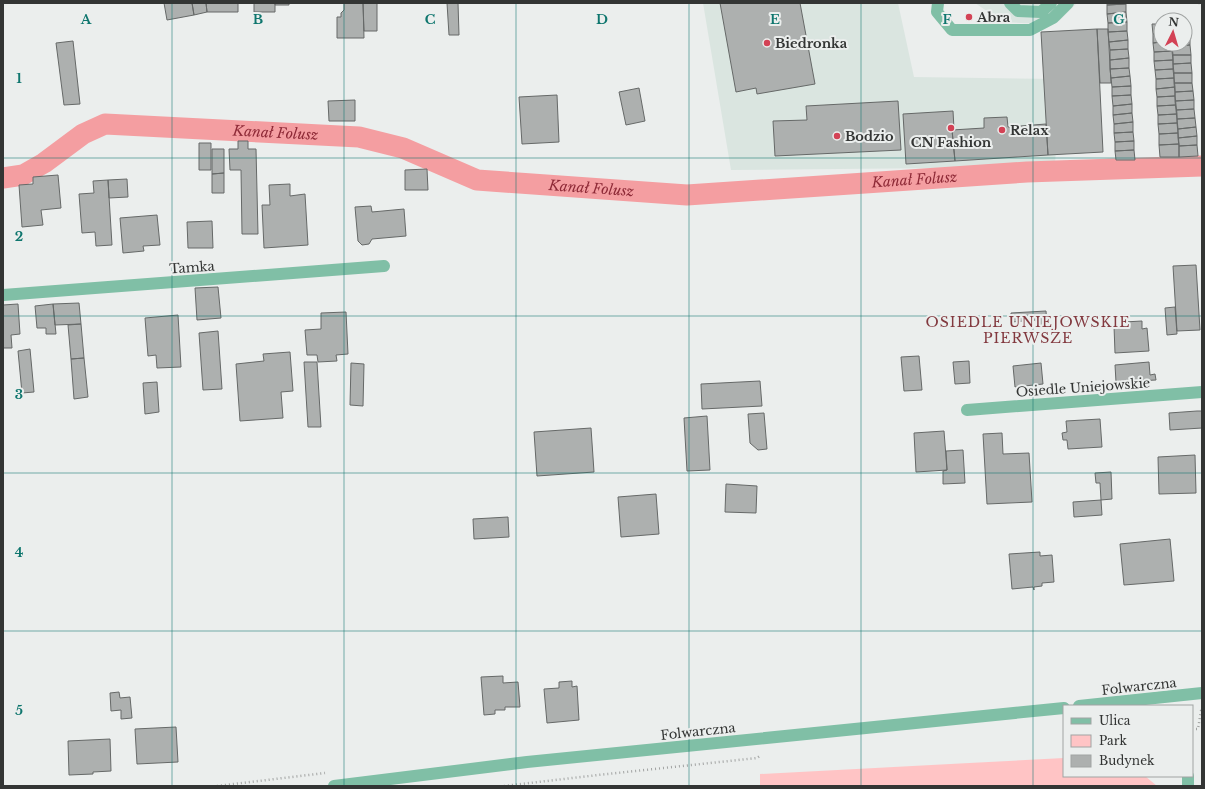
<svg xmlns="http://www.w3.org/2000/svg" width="1205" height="789" font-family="'Libre Baskerville',serif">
  <rect width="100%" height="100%" fill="#ebeeed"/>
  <!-- built -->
  <path fill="#dae5e0" d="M703,3H898L914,77L1059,79L1055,167L731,170Z
    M975,3H1077L1059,21L1042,24L1003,22Z"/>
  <!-- green -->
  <path fill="#ffc4c5" d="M1064,758V776H1145L1157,786H760V774Z"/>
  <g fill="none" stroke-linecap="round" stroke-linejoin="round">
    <!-- canal -->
    <path stroke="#f49ea1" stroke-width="21" id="s1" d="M3,178L23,175L44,163L83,134L105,124L359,137L403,148L477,180L687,195L1027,172L1202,166"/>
  </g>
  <!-- building -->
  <path fill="#adb0af" stroke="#666968" d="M164,3H192L194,15L167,20Z
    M192,3H206L207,12L194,15Z
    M206,3H238V12H207Z
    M254,3H275V12H254Z
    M275,3H289V5H275Z
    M344,3H363L364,38H337V17H341V13L344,10Z
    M363,3H377V31H364Z
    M447,3H458L459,35H449Z
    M720,3H800L815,84L757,94L756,88L736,92Z
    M1107,3H1126V4L1107,5Z
    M1126,4V12L1107,14V5Z
    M1126,12L1127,22L1108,23L1107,14Z
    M1127,22V31L1108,32V23Z
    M1152,24H1161V33L1153,34Z
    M1097,29H1108L1111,83H1100Z
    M1097,29L1103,152L1048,155L1041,32Z
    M1127,31L1128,40L1109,42L1108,32Z
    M1161,33V42L1153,43V34Z
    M1185,36H1190V45L1172,46V44H1185Z
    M1128,40V49L1110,50L1109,42Z
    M73,41L80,104L64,105L56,43Z
    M1161,42V44H1172V51L1154,52L1153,43Z
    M1190,45L1191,55H1173L1172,46Z
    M1128,49L1129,58L1110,60V50Z
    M1172,51L1173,60L1154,61V52Z
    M1173,55H1191V63L1173,64Z
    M1129,58V68L1110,69V60Z
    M1173,60V69L1155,70L1154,61Z
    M1191,63L1192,73H1174L1173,64Z
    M1129,68L1130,76L1111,78L1110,69Z
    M1173,69L1174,78L1156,79L1155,70Z
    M1174,73H1192V83H1174Z
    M1130,76L1131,86L1112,87L1111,78Z
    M1174,78L1175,87L1156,89V79Z
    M1174,83H1192L1193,91L1175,92Z
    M1131,86V95L1112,96V87Z
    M1175,87V96L1157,97L1156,89Z
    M639,88L645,121L626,125L619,92Z
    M1193,91L1194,100L1175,101V92Z
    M557,95L559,142L522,144L519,97Z
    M1131,95L1132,104L1113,106L1112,96Z
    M1175,96L1176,105L1157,106V97Z
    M355,100V121H329L328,101Z
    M1194,100V109L1176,110L1175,101Z
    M898,101L901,150L775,156L773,121L807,120L806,106Z
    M1132,104V113L1113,115V106Z
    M1176,105L1177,114L1158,115L1157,106Z
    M1194,109L1195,118L1177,119L1176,110Z
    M953,111L954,129L952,130L955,161L906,164L903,114Z
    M1132,113L1133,122L1114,124L1113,115Z
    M1177,114V123L1158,124V115Z
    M1007,117L1008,127L1046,124L1048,155L955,161L952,130L984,128V118Z
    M1195,118L1196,127L1178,129L1177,119Z
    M1133,122V132L1114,133V124Z
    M1177,123L1178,133L1159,134L1158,124Z
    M1196,127L1197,136L1178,138V129Z
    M1133,132L1134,141L1115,142L1114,133Z
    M1178,133L1179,144L1159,145V134Z
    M1197,136V145L1179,146L1178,138Z
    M238,141H248V149H256L258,234H242L241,170H230L229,149H238Z
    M1134,141V150L1115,151V142Z
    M199,143H211V170H199Z
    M1179,144V157H1160L1159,145Z
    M1197,145L1198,156L1179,157V146Z
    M212,149H224V173L212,174Z
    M1134,150L1135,160H1116L1115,151Z
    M427,169L428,190H405V170Z
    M224,173V193H212V174Z
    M58,175L61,208L41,210L43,225L22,227L19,185L33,184V177Z
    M127,179L128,197L109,198L108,180Z
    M108,180L112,245L96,246L95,232L82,233L79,194L94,193L93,181Z
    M290,184V196L305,194L308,245L264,248L262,205H270L269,185Z
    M371,206L372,212L404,209L406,236L372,239L369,244L362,245L358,241L355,207Z
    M157,215L160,245L143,246L144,251L123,253L120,218Z
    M212,221L213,248H188L187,222Z
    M1196,265L1200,330L1177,331L1173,266Z
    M218,287L221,318L197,320L195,288Z
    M79,303L81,324L55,325L53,304Z
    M18,304L20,334L11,335L12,348H3V305Z
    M53,304L56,334H46V328H37L35,306Z
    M1175,307L1177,334L1167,335L1165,308Z
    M1046,311L1047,326L1037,327L1036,320L1011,322V313Z
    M346,312L348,354L336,355L337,361L318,362L317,355H307L305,330L321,329V313Z
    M178,315L181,367L157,368L156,355L148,356L145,318Z
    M1142,321V329L1147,328L1149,351L1115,353L1114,326L1124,325V322Z
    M81,324L84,358L71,359L68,325Z
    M218,331L222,389L203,390L199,333Z
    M30,349L34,392L22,393L18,351Z
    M290,352L293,391L281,392L283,418L240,421L236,364L264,361L263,354Z
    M919,356L922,390L904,391L901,357Z
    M84,358L88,397L74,399L71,359Z
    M969,361L970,383L955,384L953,362Z
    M304,362H317L321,427H308Z
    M1149,362L1150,375L1155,374L1156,380L1116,382L1115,365Z
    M351,363L364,364L363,406L350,405Z
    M1041,363L1043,384L1015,387L1013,366Z
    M760,381L762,406L702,409L701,384Z
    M157,382L159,412L145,414L143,383Z
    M1197,411H1202V428L1170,430L1169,413Z
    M764,413L767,449L758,450L750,443L748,414Z
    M707,416L710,470L687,471L684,418Z
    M1100,419L1102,447L1068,449L1067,440H1063L1062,433L1067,432L1066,421Z
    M591,428L594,472L537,476L534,432Z
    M944,431L947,470L916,472L914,433Z
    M1002,433L1003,454L1029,453L1032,502L987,504L983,434Z
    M963,450L965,483L943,484V471L947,470L946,451Z
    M1195,455L1196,493L1159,494L1158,457Z
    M1111,472L1112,499L1101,500L1100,483H1096L1095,473Z
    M726,484L757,486L756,513L725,512Z
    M656,494L659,534L621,537L618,497Z
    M1101,500L1102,515L1074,517L1073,502Z
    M508,517L509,537L474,539L473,519Z
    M1170,539L1174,581L1124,585L1120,544Z
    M1040,552V556L1052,555L1054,582L1042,583V586L1034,587V590L1033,587L1012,589L1009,554Z
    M503,676V683L518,682L520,707H505V710H495V714L484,715L481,677Z
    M572,681V687L577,686L579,720L547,723L544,689L559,688V682Z
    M119,692L120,698L130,697L132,718L121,719V710L111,711L110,693Z
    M176,727L178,762L137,764L135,729Z
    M110,739L111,771L93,772V774L69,775L68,741Z"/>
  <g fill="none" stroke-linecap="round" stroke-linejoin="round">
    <!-- path -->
    <path stroke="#a1a3a2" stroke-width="2.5" stroke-dasharray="1 3" stroke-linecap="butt" d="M1199,3L1202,5
      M1192,729H1198L1201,711L1202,710
      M217,786L325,773
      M504,786L598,775L757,758L761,755"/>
    <!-- minor -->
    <path stroke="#80bfa6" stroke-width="12" d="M938,3L937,12L952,30H1030L1053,18L1068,3
      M1010,3L1018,11L1041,12L1051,3
      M3,295L384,266
      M967,410L1202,392
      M1079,706L1202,693
      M1188,776V786
      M334,786L527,762L1064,708"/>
  </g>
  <!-- grid -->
  <path fill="none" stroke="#0f766e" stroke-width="1" stroke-opacity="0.55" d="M172,3V786M344,3V786M516,3V786M689,3V786M861,3V786M1033,3V786M3,158H1202M3,316H1202M3,473H1202M3,631H1202"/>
  <!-- markers -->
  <g fill="#d34255" stroke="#ebeeed" stroke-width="1.5">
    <circle cx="969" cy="17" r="4"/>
    <circle cx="767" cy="43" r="4"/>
    <circle cx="951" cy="128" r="4"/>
    <circle cx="1002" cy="130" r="4"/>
    <circle cx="837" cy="136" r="4"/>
  </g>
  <g text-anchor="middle" stroke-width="4" stroke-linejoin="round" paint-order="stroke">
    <!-- poi labels -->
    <g font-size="13" font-weight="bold" fill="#333534" stroke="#ebeeed" text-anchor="start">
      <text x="977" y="22">Abra</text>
      <text x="775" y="48">Biedronka</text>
      <text x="1010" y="135">Relax</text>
      <text x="845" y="141">Bodzio</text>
      <text x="951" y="147" text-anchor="middle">CN Fashion</text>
    </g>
    <!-- street labels -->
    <g font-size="13" fill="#333534" stroke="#ebeeed">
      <text transform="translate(192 267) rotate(-4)" y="5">Tamka</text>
      <text transform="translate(1083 387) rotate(-4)" y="5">Osiedle Uniejowskie</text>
      <text transform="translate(1139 686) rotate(-6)" y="5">Folwarczna</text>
      <text transform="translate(698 731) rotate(-6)" y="5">Folwarczna</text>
    </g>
    <!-- water labels -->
    <g font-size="14" font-style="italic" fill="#8e2a37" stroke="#ebeeed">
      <text dy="5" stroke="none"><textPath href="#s1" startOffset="288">Kanał Folusz</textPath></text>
      <text dy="5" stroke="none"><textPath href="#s1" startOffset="936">Kanał Folusz</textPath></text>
      <text dy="5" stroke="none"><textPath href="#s1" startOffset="612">Kanał Folusz</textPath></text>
    </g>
    <!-- neighbourhood labels -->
    <g font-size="14" letter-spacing="1" fill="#82393f" stroke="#ebeeed">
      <text x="1028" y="327">OSIEDLE UNIEJOWSKIE<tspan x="1028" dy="16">PIERWSZE</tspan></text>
    </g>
  </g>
  <g font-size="13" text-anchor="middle" font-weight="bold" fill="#0f766e" stroke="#ebeeed" stroke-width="4" stroke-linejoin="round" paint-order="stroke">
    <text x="86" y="24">A</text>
    <text x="258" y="24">B</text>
    <text x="430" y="24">C</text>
    <text x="602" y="24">D</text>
    <text x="775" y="24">E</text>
    <text x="947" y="24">F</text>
    <text x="1119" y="24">G</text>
    <text x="19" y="83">1</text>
    <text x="19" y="241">2</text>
    <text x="19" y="399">3</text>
    <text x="19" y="557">4</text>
    <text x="19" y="715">5</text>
  </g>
  <!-- border -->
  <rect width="1205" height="789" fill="none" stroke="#333534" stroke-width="8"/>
  <!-- legend -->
  <rect x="1063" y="705" width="130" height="72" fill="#ebeeed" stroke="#a1a4a3"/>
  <rect x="1071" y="718" width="20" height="6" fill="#80bfa6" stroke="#a1a4a3"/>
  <text x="1099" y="725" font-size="12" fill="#333534">Ulica</text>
  <rect x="1071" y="735" width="20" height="12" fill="#ffc4c5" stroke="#a1a4a3"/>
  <text x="1099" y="745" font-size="12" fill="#333534">Park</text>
  <rect x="1071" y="755" width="20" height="12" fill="#adb0af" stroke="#a1a4a3"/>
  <text x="1099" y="765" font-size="12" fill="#333534">Budynek</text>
  <!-- north arrow -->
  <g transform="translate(1173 32) rotate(5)"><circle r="19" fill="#ebeeed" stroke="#a1a4a3"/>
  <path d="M0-3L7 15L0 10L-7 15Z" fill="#d34255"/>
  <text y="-6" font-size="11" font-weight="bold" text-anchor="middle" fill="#333534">N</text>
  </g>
</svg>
